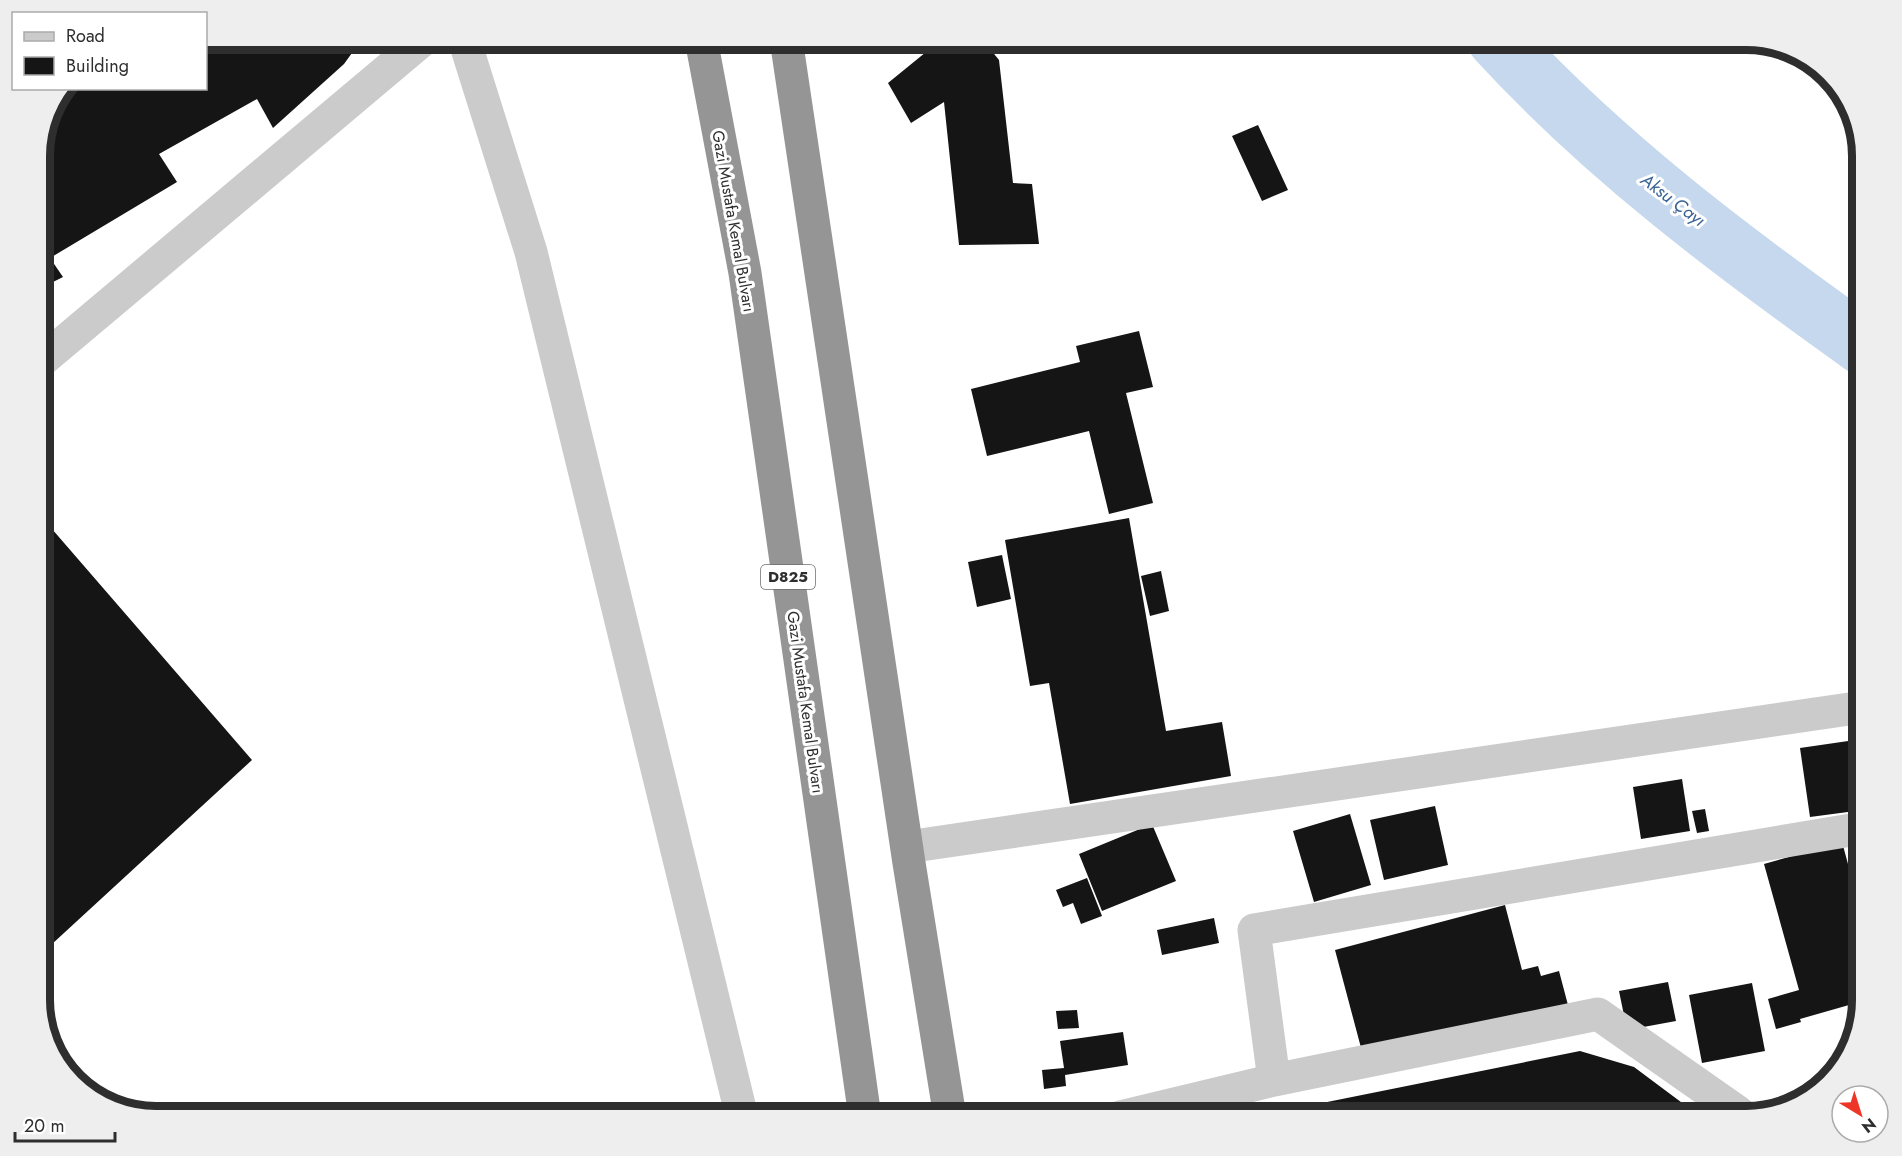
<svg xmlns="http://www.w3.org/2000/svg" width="1902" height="1156" font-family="Jost,sans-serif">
  <rect width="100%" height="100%" fill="#fff"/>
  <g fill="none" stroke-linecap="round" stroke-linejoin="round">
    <!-- river -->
    <path stroke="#c6d8ed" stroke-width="60" d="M1497,39C1605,157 1734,253 1863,345"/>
  </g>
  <!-- building -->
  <path fill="#151515" d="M206,39H353L357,46L344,64L273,128L257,99L159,154L177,182L50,258L63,277L39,289V148L48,110L63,88H206Z
    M942,39H982L999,60L1013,183L1032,184L1039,244L959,245L944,102L911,123L888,83Z
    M1258,125L1288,190L1262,201L1232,136Z
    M1139,331L1153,387L1126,393L1153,503L1109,514L1089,431L987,456L971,389L1080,362L1076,346Z
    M39,514L252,760L39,956Z
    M1129,518L1166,731L1222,722L1231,776L1070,804L1049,683L1030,686L1005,540Z
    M1002,555L1011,599L977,607L968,562Z
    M1161,571L1169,611L1150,616L1141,576Z
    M1862,739L1863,810L1810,817L1800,748Z
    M1682,779L1690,831L1641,839L1633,787Z
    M1435,806L1448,865L1384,880L1370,820Z
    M1705,809L1709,831L1697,833L1692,811Z
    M1350,814L1371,885L1314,902L1293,831Z
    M1152,824L1176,881L1102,911L1079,854Z
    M1842,842L1854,886L1863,884V1001L1800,1019L1801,1022L1776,1029L1768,999L1799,990L1764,864Z
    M1087,878L1102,916L1081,924L1073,903L1063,907L1056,890Z
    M1505,905L1522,970L1538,966L1541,976L1559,971L1568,1005L1364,1059L1335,950Z
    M1214,918L1219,943L1162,955L1157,930Z
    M1668,982L1676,1021L1627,1030L1619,991Z
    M1752,983L1765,1051L1702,1063L1689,995Z
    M1077,1010L1079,1028L1058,1029L1056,1011Z
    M1123,1032L1128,1065L1065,1075L1066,1086L1044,1089L1042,1070L1064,1068L1060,1041Z
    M1580,1051L1634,1067L1701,1117H1253Z"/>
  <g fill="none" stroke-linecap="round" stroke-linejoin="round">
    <!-- minor -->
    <path stroke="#cbcbcb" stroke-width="33" d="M464,39L531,252L742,1117
      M39,363L424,39
      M907,847L1863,707
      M1274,1080L1254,930L1863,828
      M1120,1117L1274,1080L1598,1014L1738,1112L1740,1117"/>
    <!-- highway -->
    <path stroke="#959595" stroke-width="33" d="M701,39L745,273L865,1117
      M786,39L909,863L950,1117"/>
  </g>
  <g text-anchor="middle" stroke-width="6" stroke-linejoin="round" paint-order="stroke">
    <!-- shield labels -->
    <rect fill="#fff" stroke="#6d6d6d" stroke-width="1.5" x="761" y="565" width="54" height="24" rx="4.5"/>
    <g font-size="15" font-weight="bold" fill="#2e2e2e">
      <text x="788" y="582">D825</text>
    </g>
    <!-- street labels -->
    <g font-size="16" fill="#2e2e2e" stroke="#fff">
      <text transform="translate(734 221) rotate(80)" y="6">Gazi Mustafa Kemal Bulvarı</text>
      <text transform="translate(806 702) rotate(82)" y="6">Gazi Mustafa Kemal Bulvarı</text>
    </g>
    <!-- water labels -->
    <g font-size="18" font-style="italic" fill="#386394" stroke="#fff">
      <text transform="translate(1673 200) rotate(37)" y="6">Aksu Çayı</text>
    </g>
  </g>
  <!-- crop -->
  <path d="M0 0H1902V1156H0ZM156 50H1746A106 106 0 0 1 1852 156V1000A106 106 0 0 1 1746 1106H156A106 106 0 0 1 50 1000V156A106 106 0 0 1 156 50Z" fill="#eee" fill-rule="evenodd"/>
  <path fill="none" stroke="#2e2e2e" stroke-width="8" d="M156 50H1746A106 106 0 0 1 1852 156V1000A106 106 0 0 1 1746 1106H156A106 106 0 0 1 50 1000V156A106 106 0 0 1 156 50Z"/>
  <!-- legend -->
  <rect x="12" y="12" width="195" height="78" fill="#ffffff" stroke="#ababab" stroke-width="1.5"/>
  <rect x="24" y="32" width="30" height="9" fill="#cbcbcb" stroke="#ababab" stroke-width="1.5"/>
  <text x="66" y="42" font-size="18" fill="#2e2e2e">Road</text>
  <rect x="24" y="57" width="30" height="18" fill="#151515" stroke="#ababab" stroke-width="1.5"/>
  <text x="66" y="72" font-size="18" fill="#2e2e2e">Building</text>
  <!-- north arrow -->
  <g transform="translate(1860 1114) rotate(142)"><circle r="28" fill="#ffffff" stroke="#ababab" stroke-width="1.5"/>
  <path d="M0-4.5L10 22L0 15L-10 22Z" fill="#ed3628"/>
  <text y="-9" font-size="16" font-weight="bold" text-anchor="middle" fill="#2e2e2e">N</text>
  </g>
  <!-- scale -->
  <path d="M15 1132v9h100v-9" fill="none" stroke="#2e2e2e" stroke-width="3"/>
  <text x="24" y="1132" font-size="18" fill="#2e2e2e" stroke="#ffffff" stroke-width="4.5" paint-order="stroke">20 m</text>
</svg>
